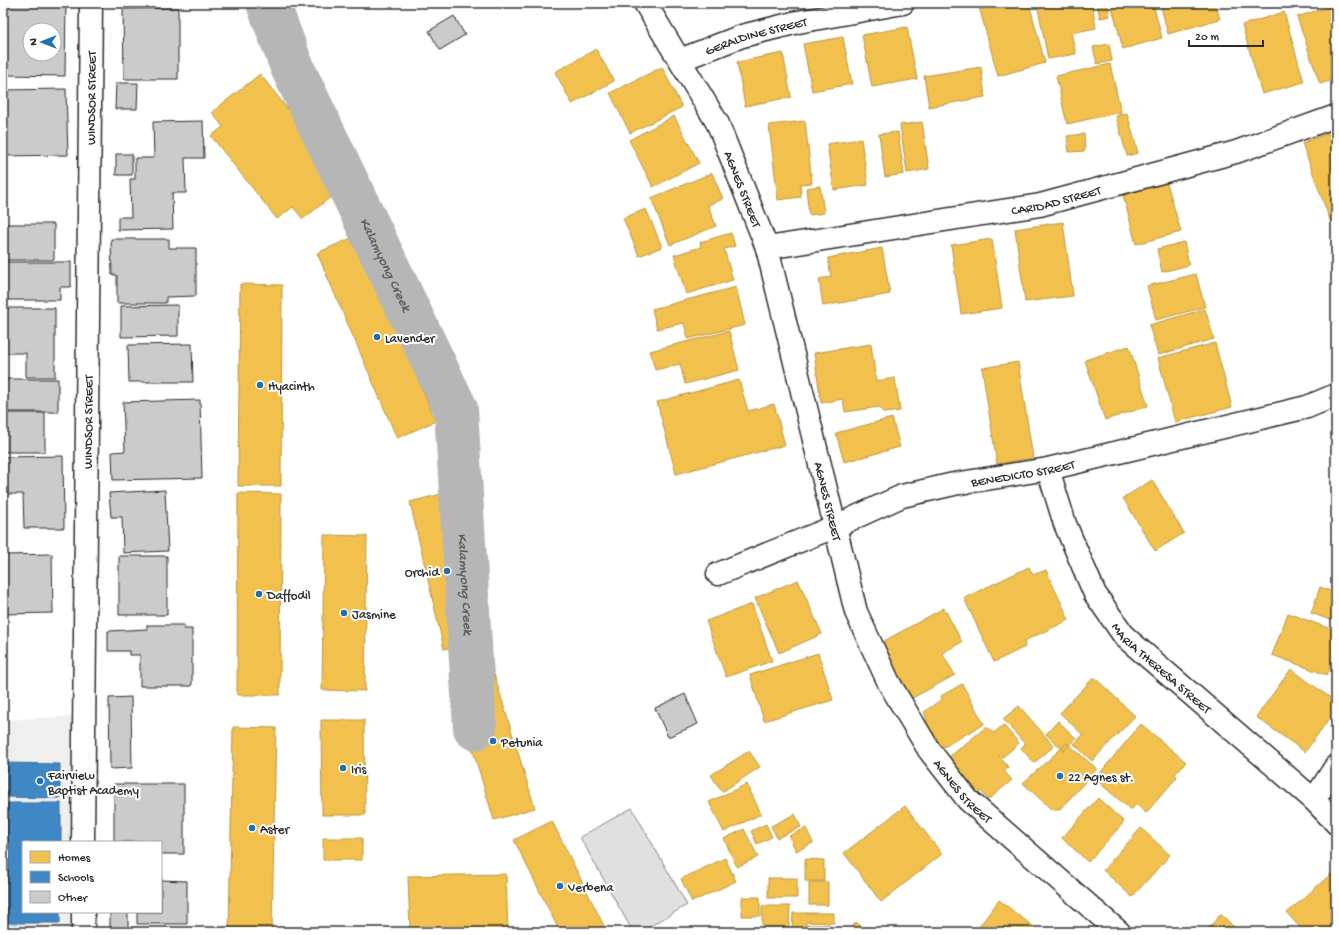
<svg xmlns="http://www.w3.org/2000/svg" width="1339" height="935" font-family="'Gochi Hand',sans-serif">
  <rect width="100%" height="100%" fill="#fff"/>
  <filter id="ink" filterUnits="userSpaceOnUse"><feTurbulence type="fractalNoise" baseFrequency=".025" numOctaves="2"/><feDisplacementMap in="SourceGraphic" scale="8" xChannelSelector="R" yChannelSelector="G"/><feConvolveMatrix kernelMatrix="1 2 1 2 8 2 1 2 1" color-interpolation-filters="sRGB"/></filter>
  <g filter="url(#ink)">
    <!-- built -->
    <path fill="#efefef" d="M78,716L76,842H23V912H74V932H3V720Z"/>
    <!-- green -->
    <path fill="#e0e0e0" stroke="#868686" d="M632,808L687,905L640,932H633L580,837Z"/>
    <!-- homes -->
    <path fill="#f2c14e" stroke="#b69444" d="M978,3H1029L1045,63L998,76Z
      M1037,3H1092L1096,28L1071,33L1076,54L1048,59Z
      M1097,3H1107L1110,16L1100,18Z
      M1111,3H1153L1162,38L1123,49Z
      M1160,3H1179L1180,6L1192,3H1215L1220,19L1168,34Z
      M1336,4V79L1320,84L1297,17Z
      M1284,12L1304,82L1262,94L1242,25Z
      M907,27L917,79L872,87L862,35Z
      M843,37L852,84L812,91L803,44Z
      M1109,44L1112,61L1097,64L1093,47Z
      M596,49L614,81L572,104L555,72Z
      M783,53L791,97L745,106L737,62Z
      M1110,64L1121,112L1067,124L1056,76Z
      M662,67L682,107L630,133L610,93Z
      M981,67L985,97L929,107L924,76Z
      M260,74L347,184L303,219L293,207L277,219L211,136L223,127L212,112Z
      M1127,113L1138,153L1127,156L1116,116Z
      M674,116L699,163L653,187L629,140Z
      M805,121L812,183L800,184L801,197L778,200L769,125Z
      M922,122L929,169L907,173L900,125Z
      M1336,130V221L1331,223L1302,143Z
      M898,132L904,174L885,177L879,134Z
      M1084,134L1085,151L1069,152L1067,136Z
      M861,139L868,185L834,190L827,144Z
      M712,173L723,199L708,205L716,226L670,245L651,198Z
      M1167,183L1181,232L1136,244L1123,195Z
      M820,186L824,213L809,215L806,188Z
      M646,209L662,247L639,256L623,218Z
      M1063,222L1073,296L1025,302L1015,229Z
      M731,233L735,246L724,249L733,280L686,294L674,255L701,247L700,242Z
      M356,236L436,421L397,438L317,253Z
      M992,239L1002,308L961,314L951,245Z
      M1184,242L1189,265L1162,272L1157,249Z
      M882,248L890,294L823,306L819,279L831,277L828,258Z
      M1196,274L1205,307L1156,320L1147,286Z
      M240,284L282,285L281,486H238Z
      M736,287L745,325L688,339L684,323L657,329L652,309Z
      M1205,309L1214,339L1158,355L1149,325Z
      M729,331L739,370L685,384L680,364L655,370L650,351Z
      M1215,343L1232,407L1175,422L1158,358Z
      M871,344L876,381L895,378L900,411L884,413L879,407L845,412L843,399L821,403L814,353Z
      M1129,346L1148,406L1105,420L1085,360Z
      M1018,362L1033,458L997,464L982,368Z
      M739,380L748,411L774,404L785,445L676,474L657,402Z
      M892,418L900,447L844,462L836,433Z
      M1152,480L1184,533L1155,551L1123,498Z
      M449,492L485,639L444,649L410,502Z
      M238,493L281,494L280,695H237Z
      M324,535L367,536L365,691L322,690Z
      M1029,567L1033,575L1046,570L1069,620L1024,641L1025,647L994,662L964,598Z
      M798,580L822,634L779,653L755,598Z
      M1320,587L1336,593V622L1311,613Z
      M752,604L772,661L726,677L706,621Z
      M944,608L962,642L942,653L955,675L905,702L875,646Z
      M1288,613L1336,631V650L1327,675L1272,655Z
      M818,653L833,700L764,721L750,675Z
      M491,664L535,808L494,820L450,675Z
      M1291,669L1336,702V709L1305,752L1256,717Z
      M1094,677L1135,716L1092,761L1074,744L1083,735L1060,713Z
      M962,684L984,724L940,749L921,726L927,720L924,712L942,699L941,696Z
      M1019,706L1054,746L1034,763L1021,748L1025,744L1003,719Z
      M321,720H364L365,815H322Z
      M1058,721L1076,738L1064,751L1046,734Z
      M1141,724L1186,762L1175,774L1177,777L1146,813L1136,804L1131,810L1095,779Z
      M1003,725L1019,743L1003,757L1001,755L999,756L1008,767L1004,771L1012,780L988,800L981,791L977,794L948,758L986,727L994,733Z
      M233,727L276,728L272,929L229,928Z
      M1067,743L1097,769L1059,810H1052L1023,783Z
      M749,751L760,767L722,792L711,775Z
      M747,784L761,814L724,832L709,802Z
      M1098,798L1124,822L1088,862L1062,838Z
      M905,806L942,854L881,902L844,853Z
      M795,814L801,827L777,838L771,826Z
      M552,821L607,932H560L514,840Z
      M766,824L772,837L757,844L751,831Z
      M806,828L813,843L796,851L789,836Z
      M1141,828L1170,855L1132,897L1103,870Z
      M744,829L758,857L737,867L724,839Z
      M323,838H362V860H323Z
      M725,858L736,881L692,902L681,879Z
      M805,859L824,860V881H805Z
      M1332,873L1336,878V932H1304L1287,913Z
      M506,874L508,932H410L408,876Z
      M768,878H797V898H768Z
      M809,882H828V905H809Z
      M742,897H760V916H742Z
      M999,900L1034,927L1030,932H975Z
      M762,906H790L789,927H762Z
      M793,913H834V923L806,922L805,932H792Z
      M1221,914L1239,932H1205Z
      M856,922L865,929L863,932H849Z
      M807,925H829V932H807Z"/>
    <!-- schools -->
    <path fill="#3f88c5" stroke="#396c97" d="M3,763L60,764V798L3,797Z
      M3,803H61V842H23V912H60V923H3Z"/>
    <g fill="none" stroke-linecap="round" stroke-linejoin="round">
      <!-- river -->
      <path stroke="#b6b6b6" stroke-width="44" id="s1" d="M268,3L292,67L456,409L475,728"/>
    </g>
    <!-- building -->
    <path fill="#cbcbcb" stroke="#2b2b2b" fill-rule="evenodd" d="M3,3H66L65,76L6,75L7,35H3ZM30,30H54V54H30Z
      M178,8V79H124L123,9Z
      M454,16L465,35L440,50L429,31Z
      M116,83H138L137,109H115Z
      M66,89L68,155L3,156V90Z
      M203,121L204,158H185L186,193H172L173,229L118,230V217H131L130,179H135V158H154L153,122Z
      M116,154H132V175H116Z
      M3,224H54V260H3Z
      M111,239H169V248H196V296L166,297V303H117V275H112Z
      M3,262H71V287H60V300H3Z
      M178,305V336L121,337V306Z
      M3,308H55V377H26V353H3Z
      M192,344L193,382H129L128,345Z
      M3,379H58V412H3Z
      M200,400L202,478L113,480L112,452L125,451L123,402Z
      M3,413H45V452H3Z
      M63,456L64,528H24L23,494H3V457Z
      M165,490L168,551L123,553L122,517H111L109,493Z
      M52,554L53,613L3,614V555Z
      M119,556H167V615H119Z
      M147,625H184V629H192V686H140V655H129V651H108V631L147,629Z
      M685,694L698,724L668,737L655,708Z
      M131,697L132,768L110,769L109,698Z
      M114,784H184V854H161V842H114Z
      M161,880L187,881V924H137V912H161Z
      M110,912H128V932H110Z
      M134,930L190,931V932H134Z"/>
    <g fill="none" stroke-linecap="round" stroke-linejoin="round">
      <!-- street casing -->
      <g stroke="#2b2b2b" stroke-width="25">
        <g id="street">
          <path id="s2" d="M645,3L718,124L767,248L856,612L889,683L929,750L968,800L1119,932"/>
          <path id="s3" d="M680,60L742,36L798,22L903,3"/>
          <path id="s4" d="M767,248L1040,205L1236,152L1336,116"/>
          <path id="s5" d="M1048,469L1065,524L1095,594L1125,637L1314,800L1336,823"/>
          <path id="s6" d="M718,574L834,527L902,496L954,484L1048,469L1307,407L1336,395"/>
          <path d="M1314,800L1336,766"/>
          <path id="s7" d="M83,842L91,3"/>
          <path d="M83,932V912"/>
        </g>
      </g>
      <!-- street -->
      <use href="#street" stroke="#fff" stroke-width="22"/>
    </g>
  </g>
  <!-- markers -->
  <g fill="#1f6fb2" stroke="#fff" stroke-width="1.5">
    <circle cx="377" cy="337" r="4"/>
    <circle cx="260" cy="385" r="4"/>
    <circle cx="447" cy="571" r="4"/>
    <circle cx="259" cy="594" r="4"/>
    <circle cx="344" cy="613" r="4"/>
    <circle cx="493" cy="741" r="4"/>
    <circle cx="343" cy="768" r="4"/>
    <circle cx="1060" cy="776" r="4"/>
    <circle cx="40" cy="781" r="4"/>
    <circle cx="252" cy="828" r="4"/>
    <circle cx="560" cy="886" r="4"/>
  </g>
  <g text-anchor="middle" stroke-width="4" stroke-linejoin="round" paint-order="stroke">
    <!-- street labels -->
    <g font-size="13" fill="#2b2b2b" stroke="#fff">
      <text dy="5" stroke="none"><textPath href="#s3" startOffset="80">GERALDINE STREET</textPath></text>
      <text dy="5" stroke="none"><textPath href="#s7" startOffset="744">WINDSOR STREET</textPath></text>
      <text dy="5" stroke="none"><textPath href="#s2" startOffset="211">AGNES STREET</textPath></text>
      <text dy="5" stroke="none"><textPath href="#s4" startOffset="293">CARIDAD STREET</textPath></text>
      <text dy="5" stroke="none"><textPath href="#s7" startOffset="420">WINDSOR STREET</textPath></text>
      <text dy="5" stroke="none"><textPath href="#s6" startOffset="323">BENEDICTO STREET</textPath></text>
      <text dy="5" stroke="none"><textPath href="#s2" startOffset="535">AGNES STREET</textPath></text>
      <text dy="5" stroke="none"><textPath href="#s5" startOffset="234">MARIA THERESA STREET</textPath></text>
      <text dy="5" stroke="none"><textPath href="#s2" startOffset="859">AGNES STREET</textPath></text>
    </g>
    <!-- poi labels -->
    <g font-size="13" fill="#2b2b2b" stroke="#fff" text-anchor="start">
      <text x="385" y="342">Lavender</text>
      <text x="268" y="390">Hyacinth</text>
      <text x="439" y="576" text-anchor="end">Orchid</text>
      <text x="267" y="599">Daffodil</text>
      <text x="352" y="618">Jasmine</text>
      <text x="501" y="746">Petunia</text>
      <text x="351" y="773">Iris</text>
      <text x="48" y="779">Fairview<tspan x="48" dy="15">Baptist Academy</tspan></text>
      <text x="1068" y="781">22 Agnes st.</text>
      <text x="260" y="833">Aster</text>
      <text x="568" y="891">Verbena</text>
    </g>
    <!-- water labels -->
    <g font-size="14" font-style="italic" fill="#5c5c5c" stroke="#fff">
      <text dy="5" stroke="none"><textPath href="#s1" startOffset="287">Kalamyong Creek</textPath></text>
      <text dy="5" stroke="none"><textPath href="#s1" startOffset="623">Kalamyong Creek</textPath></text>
    </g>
  </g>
  <!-- margin -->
  <rect width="1339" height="935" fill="none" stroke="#fff" stroke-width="16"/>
  <rect x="8" y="8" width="1323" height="919" fill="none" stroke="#2b2b2b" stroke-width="1.5" filter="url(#ink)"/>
  <!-- legend -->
  <rect x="22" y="841" width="140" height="72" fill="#ffffff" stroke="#aaaaaa"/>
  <rect x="30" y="851" width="20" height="12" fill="#f2c14e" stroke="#aaaaaa"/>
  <text x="58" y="861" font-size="12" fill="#2b2b2b">Homes</text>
  <rect x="30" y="871" width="20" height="12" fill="#3f88c5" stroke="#aaaaaa"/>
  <text x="58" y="881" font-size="12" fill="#2b2b2b">Schools</text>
  <rect x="30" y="891" width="20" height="12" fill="#cbcbcb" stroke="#aaaaaa"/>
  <text x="58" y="901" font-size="12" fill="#2b2b2b">Other</text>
  <!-- north arrow -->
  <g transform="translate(42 42) rotate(270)"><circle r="19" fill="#ffffff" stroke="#aaaaaa"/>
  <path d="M0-3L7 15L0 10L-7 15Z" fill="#1f6fb2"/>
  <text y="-6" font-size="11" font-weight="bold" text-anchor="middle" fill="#2b2b2b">N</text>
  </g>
  <!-- scale -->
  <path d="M1189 40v6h74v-6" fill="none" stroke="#2b2b2b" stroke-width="2"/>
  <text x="1195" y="40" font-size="12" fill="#2b2b2b" stroke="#ffffff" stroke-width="3" paint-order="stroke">20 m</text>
</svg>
